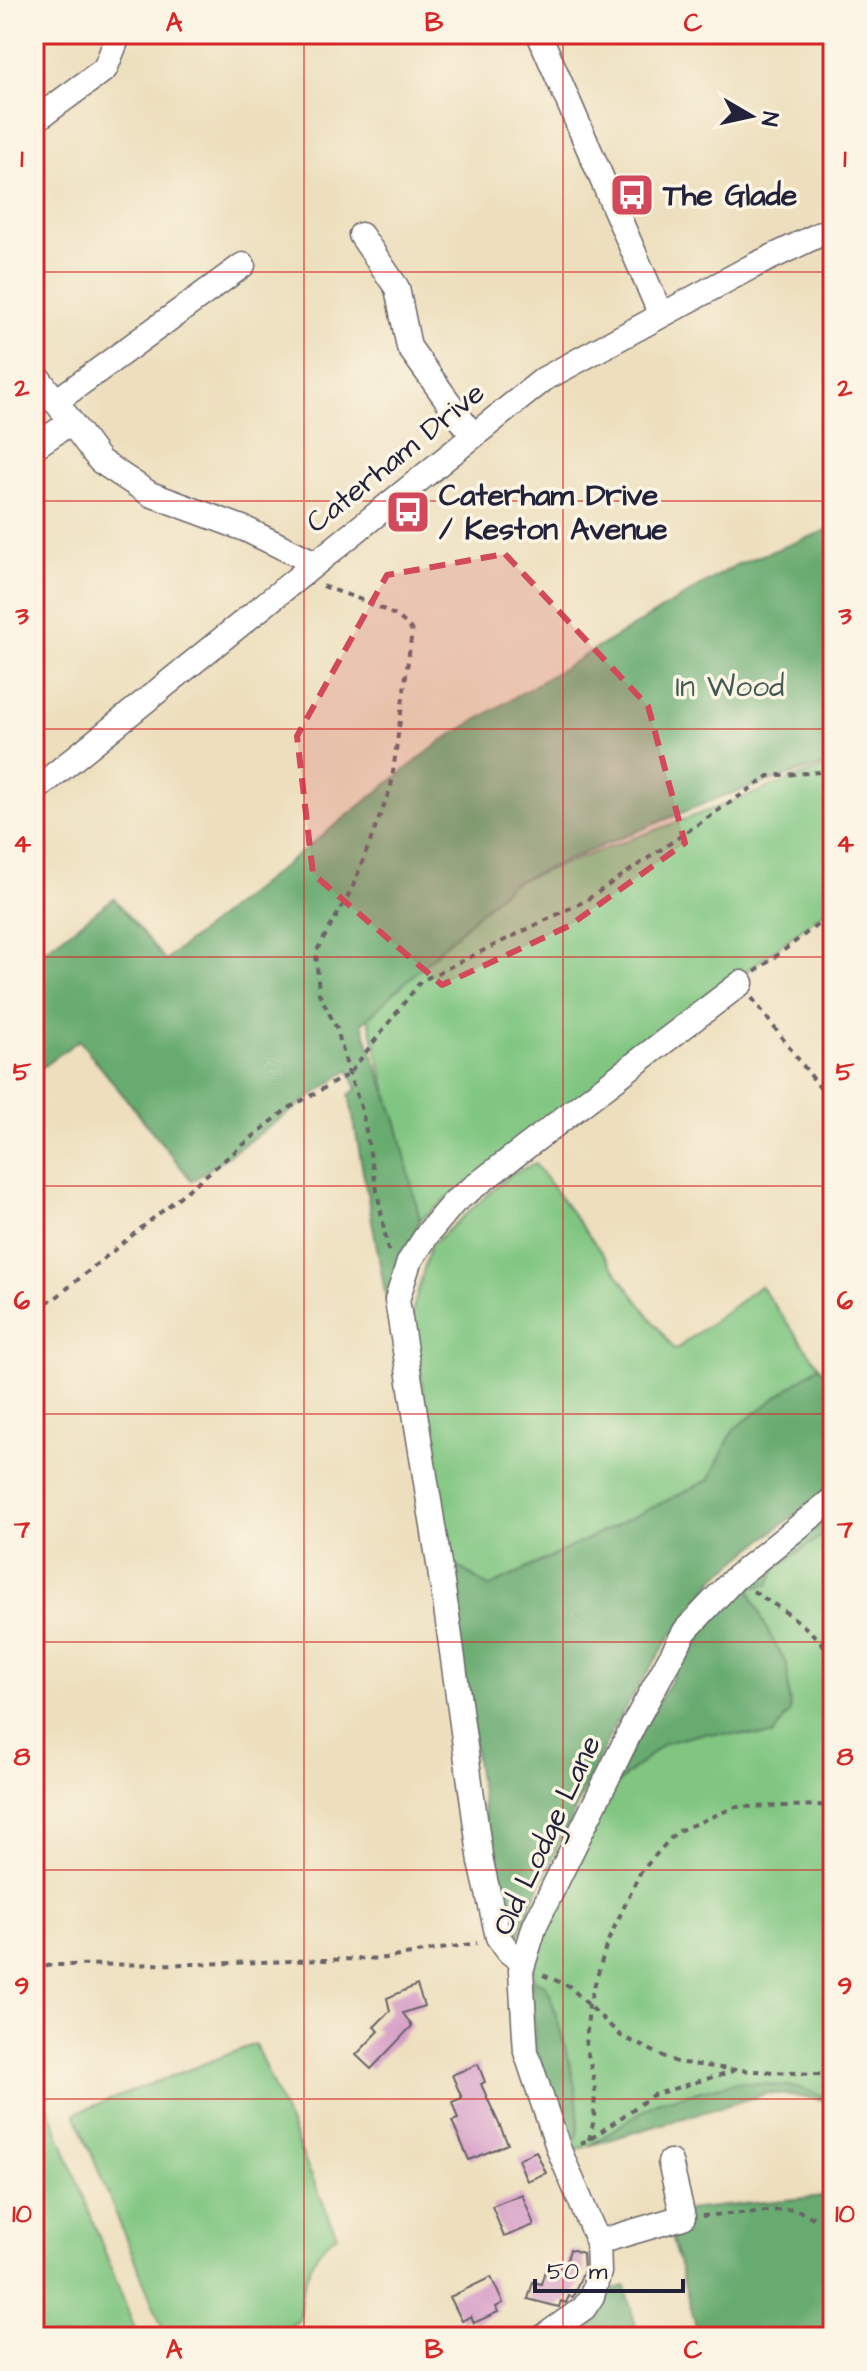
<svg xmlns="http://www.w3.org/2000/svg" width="867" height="2371" font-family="'Architects Daughter',sans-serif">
  <rect width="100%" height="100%" fill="#fcf5e5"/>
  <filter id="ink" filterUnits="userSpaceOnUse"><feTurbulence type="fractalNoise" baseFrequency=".0125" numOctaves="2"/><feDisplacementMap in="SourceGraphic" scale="16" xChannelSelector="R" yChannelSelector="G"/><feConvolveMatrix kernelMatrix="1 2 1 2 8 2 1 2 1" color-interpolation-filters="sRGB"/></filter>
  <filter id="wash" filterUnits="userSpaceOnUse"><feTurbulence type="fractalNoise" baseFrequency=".006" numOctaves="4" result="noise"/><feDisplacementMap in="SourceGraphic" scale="32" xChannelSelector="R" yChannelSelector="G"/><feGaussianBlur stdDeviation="1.8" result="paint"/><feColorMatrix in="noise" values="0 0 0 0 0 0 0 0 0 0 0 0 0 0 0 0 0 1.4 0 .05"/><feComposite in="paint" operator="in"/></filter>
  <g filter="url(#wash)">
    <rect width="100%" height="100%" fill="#eddfbd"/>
    <!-- green -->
    <path fill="#80c681" stroke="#51745e" stroke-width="2" d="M833,764V905L420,1220L368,1017L510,884Z
      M535,1164L675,1350L760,1286L819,1366L734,1429L709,1480L489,1587L447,1559L412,1313L430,1246L512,1173Z
      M833,1528V2099L796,2087L738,2082L656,2102L591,2145L567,2153L535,2053L533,1967L544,1925L605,1794L664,1743L704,1733L772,1736L787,1664L768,1632L749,1588L769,1584L776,1568Z
      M255,2044L337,2235C308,2254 301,2288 299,2320L277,2337H166L75,2113Z
      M34,2070L138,2337H34Z"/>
    <!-- forest -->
    <path fill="#68ab6f" stroke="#456655" stroke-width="2" d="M833,528V762L720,797L510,884L362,1023L397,1123L420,1220L404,1257L390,1319L349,1095L357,1089L349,1070L192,1181L79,1040L34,1073V958L114,898L165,960L443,740L736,565Z
      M819,1366L833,1383V1484L715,1578L667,1642L614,1726L525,1918L516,1946L506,1934L491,1863L447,1559L489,1587L709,1480L734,1429Z
      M833,1513V1528L777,1567L769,1584L749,1588L768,1632L787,1664L790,1712L772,1736L704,1733L664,1743L605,1794L694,1640L735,1592Z
      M531,1980L544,1984L550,1994C561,2037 584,2094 577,2137L563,2143L535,2053Z
      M738,2082L796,2087L833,2099V2101L769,2093L591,2145L656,2102Z
      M833,2195V2337H699L669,2229L687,2210Z
      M625,2286L639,2337H577L599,2317L605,2291Z"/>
    <g id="blocks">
      <!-- building -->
      <path fill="#d69ec7" d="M417,1985L424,2006L403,2013L412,2026L371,2069L356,2055L379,2031L374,2027L390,2011L387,1998Z
        M478,2064L485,2082L481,2084L508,2144L469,2160L452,2121L458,2119L452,2102L462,2098L452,2075Z
        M536,2151L546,2173L527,2181L518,2159Z
        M522,2194L534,2225L504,2237L492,2206Z
        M570,2249L583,2253L584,2270L573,2297L569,2296L566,2303L561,2301L559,2307L528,2299L533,2282L541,2284L547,2264L565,2269Z
        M491,2277L503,2303L496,2307L498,2312L474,2323L471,2316L462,2321L450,2297Z"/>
    </g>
  </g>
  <g filter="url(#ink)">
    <use href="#blocks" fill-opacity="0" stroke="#696468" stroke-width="2"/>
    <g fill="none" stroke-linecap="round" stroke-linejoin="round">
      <!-- minor casing -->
      <g stroke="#696468" stroke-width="27">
        <path id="minor" d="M539,34L661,315
          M34,121L105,69L119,34
          M361,235L397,288L409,347L473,436
          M34,372L100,461L150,494L245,529L315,563
          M55,402L243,265
          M34,447L71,422
          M34,791L544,379L751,267L833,228
          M522,1962L508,1951L498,1937L481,1862L446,1608L397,1300L409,1262L429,1232L454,1202L741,983
          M598,2242L683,2217L670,2162
          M543,2337L584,2308L592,2296L599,2272L598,2242L559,2150L526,2052L521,1971L535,1925L634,1724L685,1631L734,1579L833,1499"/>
      </g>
      <!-- path -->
      <path stroke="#696468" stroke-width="4" stroke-dasharray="6 6" stroke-linecap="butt" d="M323,586C346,595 400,610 412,631L391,787L352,889L316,952L319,993L337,1029L349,1074L362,1110L389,1255
        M755,972L833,913
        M752,998L833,1105
        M34,1305L53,1300L287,1109L349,1074L421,981L585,901L769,776L833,771
        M753,1591C783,1610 813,1628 833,1658
        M831,1804L833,1791
        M34,1970L51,1965L199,1964L387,1958L477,1943
        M543,1975L569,1986L621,2036L676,2062L736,2070L833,2075
        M589,2140L594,2120L595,2085L586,2046L589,2004L607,1943L640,1873L676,1832L735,1807L833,1805
        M580,2143L589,2140L653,2095L733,2071
        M702,2216L795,2209L818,2220L833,2222"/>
      <!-- minor -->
      <use href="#minor" stroke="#fff" stroke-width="24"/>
    </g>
  </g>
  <!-- marked area -->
  <path fill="#d1495b" fill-opacity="0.2" stroke="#d1495b" stroke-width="6" stroke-dasharray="16 10" stroke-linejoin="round" d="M505,554L648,706L685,843L569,926L442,985L313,874L297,736L387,575Z"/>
  <!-- grid -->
  <path fill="none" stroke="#d62828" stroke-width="2" stroke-opacity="0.55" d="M304,34V2337M563,34V2337M34,272H833M34,501H833M34,729H833M34,957H833M34,1186H833M34,1414H833M34,1642H833M34,1870H833M34,2099H833"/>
  <!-- icons -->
  <defs>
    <g id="bus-square" transform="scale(2.3)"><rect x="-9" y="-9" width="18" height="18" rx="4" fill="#d1495b" stroke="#fcf5e5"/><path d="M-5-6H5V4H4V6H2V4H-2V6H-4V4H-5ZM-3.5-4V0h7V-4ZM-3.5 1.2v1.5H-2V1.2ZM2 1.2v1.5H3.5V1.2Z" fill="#fff"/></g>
  </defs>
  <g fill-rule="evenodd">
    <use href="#bus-square" x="632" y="195"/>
    <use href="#bus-square" x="408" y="512"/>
  </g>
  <g text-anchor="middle" stroke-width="7" stroke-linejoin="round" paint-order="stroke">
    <!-- poi labels -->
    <g font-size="30" font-weight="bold" fill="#22223b" stroke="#fcf5e5" text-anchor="start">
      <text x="663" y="205">The Glade</text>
      <text x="439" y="505">Caterham Drive<tspan x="439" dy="34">/ Keston Avenue</tspan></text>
    </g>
    <!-- street labels -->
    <g font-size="30" fill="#22223b" stroke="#fcf5e5">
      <text transform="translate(395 457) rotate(-39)" y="10">Caterham Drive</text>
      <text transform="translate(546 1835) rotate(-65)" y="10">Old Lodge Lane</text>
    </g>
    <!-- park labels -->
    <g font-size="30" fill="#435b54" stroke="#fcf5e5">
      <text x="730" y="696">In Wood</text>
    </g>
  </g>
  <!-- margin -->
  <rect width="867" height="2371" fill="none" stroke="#fcf5e5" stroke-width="88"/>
  <!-- north arrow -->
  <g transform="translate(751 116) rotate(99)" stroke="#fcf5e5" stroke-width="6" paint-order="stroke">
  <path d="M0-6L14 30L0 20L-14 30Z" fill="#22223b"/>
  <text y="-12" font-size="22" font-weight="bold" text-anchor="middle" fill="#22223b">N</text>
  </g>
  <!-- scale -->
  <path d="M535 2279v12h148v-12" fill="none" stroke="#22223b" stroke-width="4"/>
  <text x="547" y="2279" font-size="24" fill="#22223b" stroke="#fcf5e5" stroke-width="6" paint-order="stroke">50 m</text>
  <rect x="44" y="44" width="779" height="2283" fill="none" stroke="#d62828" stroke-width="3"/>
  <g font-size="26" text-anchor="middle" font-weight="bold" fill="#d62828">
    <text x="174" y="31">A</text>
    <text x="434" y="31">B</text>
    <text x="693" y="31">C</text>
    <text x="22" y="167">1</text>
    <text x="845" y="167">1</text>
    <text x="22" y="396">2</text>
    <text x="845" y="396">2</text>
    <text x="22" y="624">3</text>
    <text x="845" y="624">3</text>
    <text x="22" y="852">4</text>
    <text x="845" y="852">4</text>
    <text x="22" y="1080">5</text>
    <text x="845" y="1080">5</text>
    <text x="22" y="1309">6</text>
    <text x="845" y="1309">6</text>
    <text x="22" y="1537">7</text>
    <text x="845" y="1537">7</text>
    <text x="22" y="1765">8</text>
    <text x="845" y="1765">8</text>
    <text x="22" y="1994">9</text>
    <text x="845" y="1994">9</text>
    <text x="22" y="2222">10</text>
    <text x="845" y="2222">10</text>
    <text x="174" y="2358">A</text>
    <text x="434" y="2358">B</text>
    <text x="693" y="2358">C</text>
  </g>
</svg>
